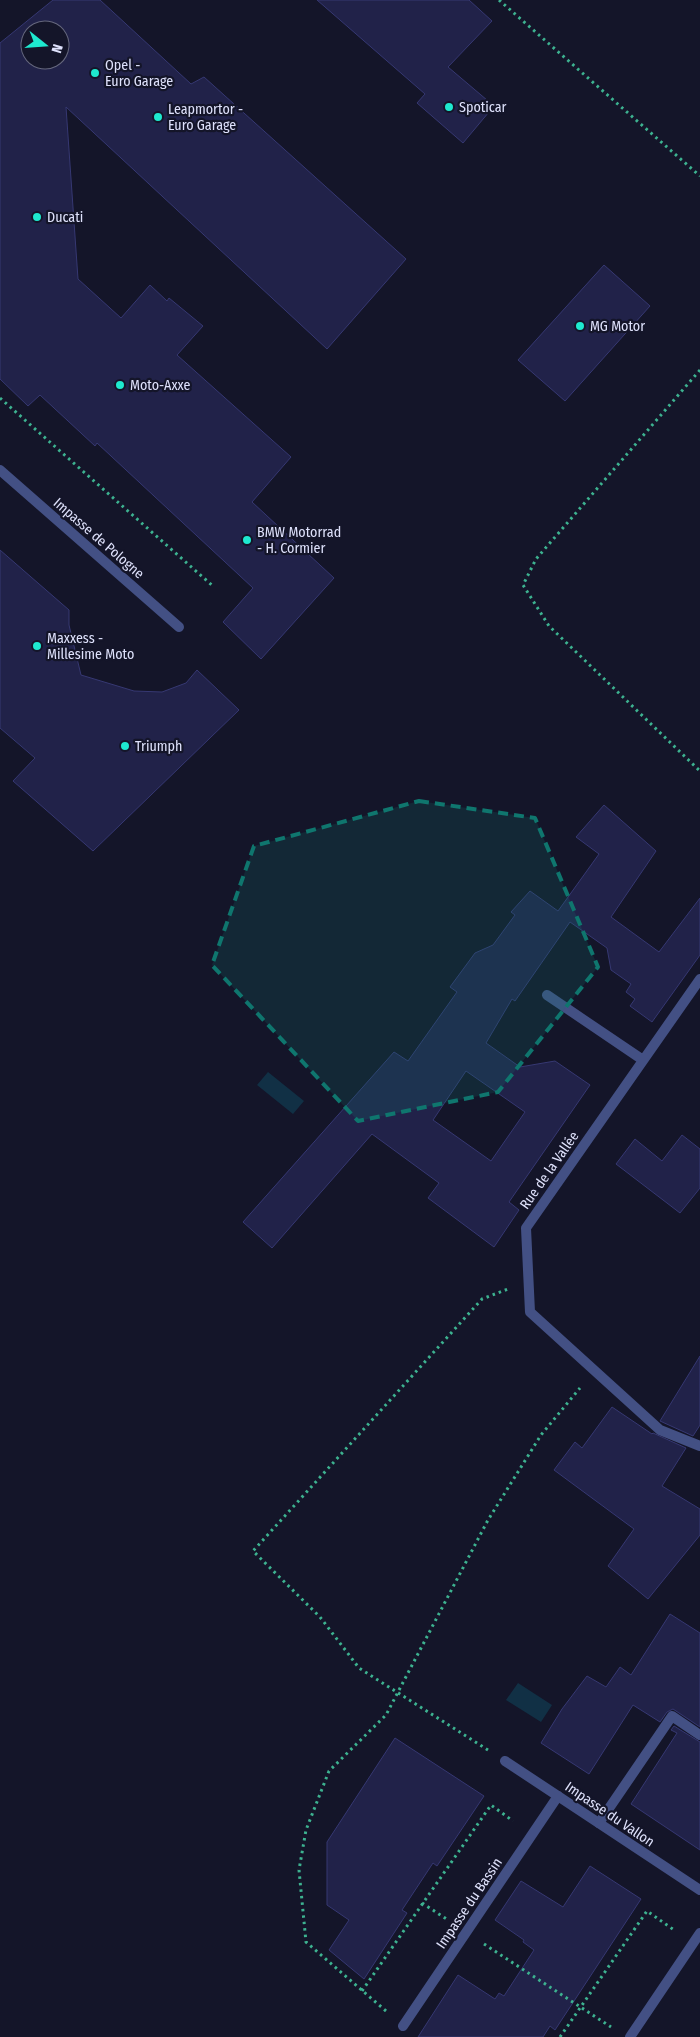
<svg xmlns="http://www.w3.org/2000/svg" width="700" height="2037" font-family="'Fira Sans Condensed',sans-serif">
  <rect width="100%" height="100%" fill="#141529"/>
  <!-- water -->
  <path fill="#113045" d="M268,1072L304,1101L293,1114L257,1085Z
    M518,1683L552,1705L541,1722L506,1700Z"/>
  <!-- building -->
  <path fill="#212249" stroke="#363872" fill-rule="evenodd" d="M53,0H100L191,84L204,77L406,259L327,349L66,107L78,279L121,318L150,285L167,301L169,298L203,326L177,355L291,457L252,502L334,578L261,659L223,622L253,588L97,443L95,446L40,395L28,406L0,379V43ZM30,30H60V60H30Z
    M317,0H469L492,21L448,67L494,106L463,143L417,103L425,94Z
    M604,265L650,306L565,401L518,360Z
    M0,550L69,610V625L81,675L134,691L162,692L186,683L197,670L239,710L93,851L13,781L35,758L0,728Z
    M604,805L656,851L611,917L659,952L700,898V955L652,1022L630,1006L635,999L626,992L631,984L611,970L607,948L570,922L515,1001L512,999L486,1043L520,1067L555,1061L590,1085L509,1202L519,1210L494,1247L428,1198L439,1183L372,1134L272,1248L243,1222L394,1052L408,1061L457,992L450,987L475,953L493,945L515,915L511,912L530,891L558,911L599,854L576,837ZM466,1071L525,1112L491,1161L433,1120Z
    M682,1135L700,1149V1188L680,1213L616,1164L635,1139L662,1161Z
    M700,1356V1425L693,1436L660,1421Z
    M612,1407L652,1434L653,1433L686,1448L662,1486L700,1509V1535L648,1599L608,1566L634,1529L554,1470L575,1442L582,1448Z
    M670,1614L700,1633V1727L673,1709L667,1712L660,1722L633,1705L589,1774L541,1743L562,1709L587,1676L606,1687L620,1667L631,1675Z
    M674,1726L700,1742V1850L631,1804L677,1733L671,1730Z
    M395,1738L484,1796L437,1866L433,1863L402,1910L407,1913L364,1979L329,1950L349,1920L327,1905V1842Z
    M590,1866L641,1899L555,2030L550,2026L543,2037H418L458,1975L495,1999L499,1993L504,1996L534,1950L523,1942L524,1940L495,1920L521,1881L563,1907Z"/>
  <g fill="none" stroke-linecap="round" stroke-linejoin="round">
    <!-- path -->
    <path stroke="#3db290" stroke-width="3" stroke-dasharray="2.5 4" stroke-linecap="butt" d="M499,0L700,176
      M700,370L536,559L523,585L549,626L700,771
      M0,398L214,587
      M488,1750L359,1668L320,1617L253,1551L482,1299L508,1289
      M422,1903L448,1920
      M484,1944L611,2027
      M362,1991L491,1805L513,1821
      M386,2011L306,1942L299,1870L306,1830L329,1771L386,1715L488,1520L541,1435L580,1388
      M560,2037L647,1911L674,1930"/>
    <!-- lane -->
    <path stroke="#435084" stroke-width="10" d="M0,470L179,627
      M599,1823L672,1716L700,1735
      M403,2026L558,1796
      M630,2037L700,1933"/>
    <!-- street -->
    <path stroke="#435084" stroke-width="10" d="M700,979L526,1228L530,1312L660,1430L700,1446
      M547,995L643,1060
      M505,1761L700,1890"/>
  </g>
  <!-- marked area -->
  <path fill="#0f766e" fill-opacity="0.2" stroke="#0f766e" stroke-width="4" stroke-dasharray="10 6" stroke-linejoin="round" d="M419,801L535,818L598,967L498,1092L358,1121L212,965L254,846Z"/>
  <!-- markers -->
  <g fill="#1ee9cf" stroke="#141529" stroke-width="2">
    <circle cx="95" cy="73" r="5"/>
    <circle cx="449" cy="107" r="5"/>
    <circle cx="158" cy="117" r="5"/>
    <circle cx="37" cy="217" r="5"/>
    <circle cx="580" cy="326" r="5"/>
    <circle cx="120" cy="385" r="5"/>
    <circle cx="247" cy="540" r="5"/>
    <circle cx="37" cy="646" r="5"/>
    <circle cx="125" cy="746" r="5"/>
  </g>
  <g text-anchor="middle" stroke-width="4.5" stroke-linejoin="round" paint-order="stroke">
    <!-- poi labels -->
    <g font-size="14" fill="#dfe2fc" stroke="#141529" text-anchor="start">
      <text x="105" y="70">Opel -<tspan x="105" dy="16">Euro Garage</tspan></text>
      <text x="459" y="112">Spoticar</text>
      <text x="168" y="114">Leapmortor -<tspan x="168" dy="16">Euro Garage</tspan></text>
      <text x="47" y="222">Ducati</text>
      <text x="590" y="331">MG Motor</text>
      <text x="130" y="390">Moto-Axxe</text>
      <text x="257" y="537">BMW Motorrad<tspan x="257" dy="16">- H. Cormier</tspan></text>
      <text x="47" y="643">Maxxess -<tspan x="47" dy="16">Millesime Moto</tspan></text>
      <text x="135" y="751">Triumph</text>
    </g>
    <!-- street labels -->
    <g font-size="14" fill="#dfe2fc" stroke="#141529">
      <text transform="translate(99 538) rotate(41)" y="5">Impasse de Pologne</text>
      <text transform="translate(549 1170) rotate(-55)" y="5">Rue de la Vallée</text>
      <text transform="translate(610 1814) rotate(34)" y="5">Impasse du Vallon</text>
      <text transform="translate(469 1903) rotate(-56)" y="5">Impasse du Bassin</text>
    </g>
  </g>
  <!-- north arrow -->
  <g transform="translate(45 45) rotate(107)"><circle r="24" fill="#141529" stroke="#65677d"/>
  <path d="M0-4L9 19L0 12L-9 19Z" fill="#1ee9cf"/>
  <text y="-8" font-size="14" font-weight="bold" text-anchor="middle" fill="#dfe2fc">N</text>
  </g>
</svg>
